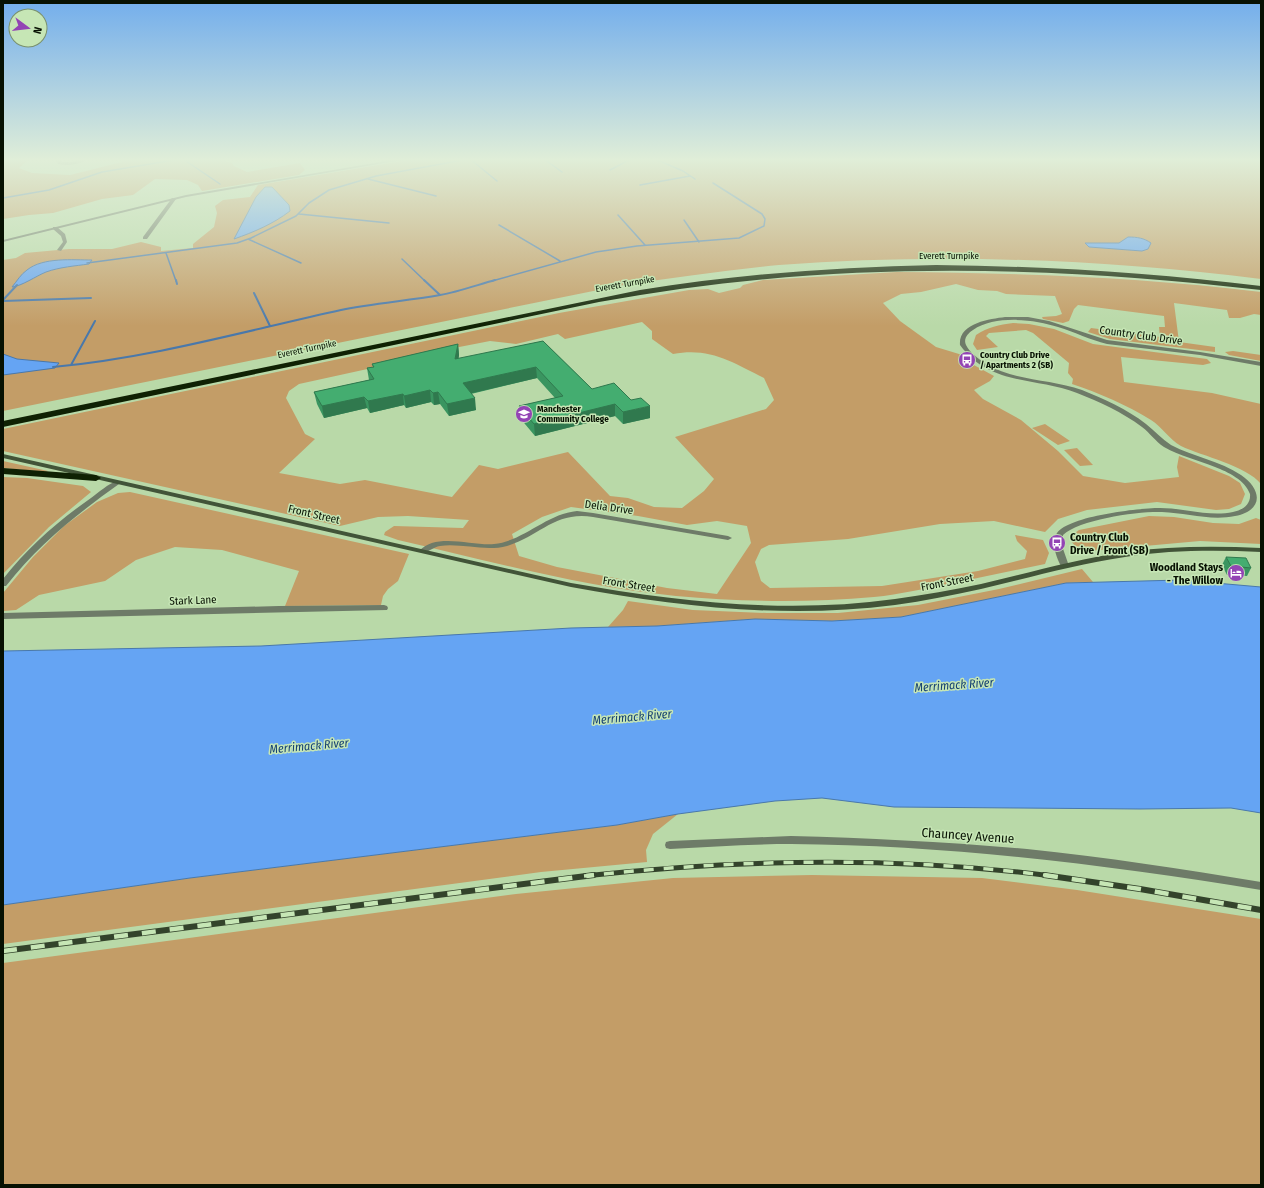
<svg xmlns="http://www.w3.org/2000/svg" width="1264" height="1188" font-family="'Fira Sans Condensed',sans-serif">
  <rect width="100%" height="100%" fill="#b9d9a8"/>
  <!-- green -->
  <path fill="#c39d67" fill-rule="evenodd" d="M3,159H25L27,161L19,168L32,173L70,175L122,162V159H218L232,163L234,166L247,172L300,163L305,170L299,175L202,191L198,185L187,180L155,179L133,195L102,199L53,213L29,215L3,219Z
    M414,159H1261V279C1102,259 940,253 779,265C725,270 672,278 618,286L3,411V260L16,258L25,253L69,249H112L141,242L161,247V251L193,248V244L214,227L217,213L215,206L223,200L250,197L258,185ZM1128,237H1135L1146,240L1142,251L1089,247L1085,243H1119Z
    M897,272C1020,273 1139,277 1261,292V315L1254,314L1240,318H1229L1227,310L1174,303L1179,342L1215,347V352L1110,339L1088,332L1091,328L1160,337L1159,327H1165L1164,316L1078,305L1074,309L1069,321L1063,323L1043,319L1042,317L1056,316L1062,314L1055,296L1006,294L997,291L978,290L956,284L921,292L901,294L883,303L900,321L936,347L959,354L972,364L994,376L990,381L974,390L983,399L1021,420L1058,451L1083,476L1125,483L1179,477L1177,467L1179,456L1229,476L1240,483L1245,494L1241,504L1229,509L1216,510L1157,502L1087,510L1058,519L1045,532L994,521L940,524L848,539L769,545L761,549L755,562L761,581L770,588L882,586L978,571L1025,559L1027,551L1017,541L1015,535L1043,540L1049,553L1045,564C1001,573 957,583 913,591C900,593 887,596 874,597C808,603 742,602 676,596C582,587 490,561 398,540L384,535L385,532L394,526L463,528L469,520L408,516L378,517L340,526L3,451V429L559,313L689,290L708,289L719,293L740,288L743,285L763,280ZM642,322L652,331V339L673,354C710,347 732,362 764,378L774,400L766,409L675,437L714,479L704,491L682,508L654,507L628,498L610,496L568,452L498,469L479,465L452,497L365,480L340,484L279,473L315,439L305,434L286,398L289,391L299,384L404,361L413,356L490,341L516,344L558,334L565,339ZM571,507L638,516L687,525L717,521L747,526L751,543L717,594L667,588L557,567L519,556L512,534L542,517Z
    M1013,323L1029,324L1054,329L1093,344L1207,359L1211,363L1203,365L1121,357L1124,382L1212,393L1261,404V484C1247,466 1202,456 1181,446C1169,439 1162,427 1151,420C1127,405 1099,393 1072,384L1073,379L1068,373L1069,363L1033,333L1026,330L989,333L986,336L998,347L977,350L973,344L976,335C988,327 999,325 1013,323Z
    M1233,351L1261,355V361L1229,355L1225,352Z
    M1045,424L1070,441L1058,445L1032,428Z
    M1077,448L1093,465L1080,466L1064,450Z
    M3,461L48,471L46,472L3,468Z
    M3,477L27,478L83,486L91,492L49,527L3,574Z
    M130,492L409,554L398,581L388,589L383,596L381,605L285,606L299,571L222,550L175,547L136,560L105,581L39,595L16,610L3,611V593L33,557L64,526L97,502L118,493Z
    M1149,516L1174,517L1213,523L1239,524L1256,518L1261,520V544L1200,541L1089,551L1076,547L1071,541L1072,535L1079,530Z
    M1082,569L1093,582L1066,583L901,617L831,621L755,619L657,626L608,627L623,610L628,601L693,610L767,613H838L918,605L999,589Z
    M678,814L653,834L646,850L647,862L541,872L3,944V905L190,878L617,825Z
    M812,875L982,878L1077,890L1261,919V1185H3V963L516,894L673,878Z"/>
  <!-- water -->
  <path fill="#65a4f3" stroke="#4978ab" d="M265,187H272L289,205L290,211C273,224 254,232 234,239L256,197Z
    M1128,237C1137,237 1144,238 1151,243L1148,249L1142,251L1089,247L1085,243H1119Z
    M92,260L89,264C75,266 60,267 46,272C36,276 22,286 12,287C17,281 21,274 27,270C43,257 73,260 92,260Z
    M3,354L17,359L59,363L55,368L3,375Z
    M1181,580L1261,587V813L1231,808L1140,809L894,807L822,798L775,801L678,814L617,825L190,878L3,905V651L261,646L571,628L657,626L755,619L832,621L901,617L1066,583Z"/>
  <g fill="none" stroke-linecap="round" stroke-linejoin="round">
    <!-- stream-far1 -->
    <path stroke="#4978ab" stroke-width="1.5" d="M183,159L220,184
      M470,159L497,181
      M544,159L562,172
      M655,159L683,171L695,179
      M610,170L631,159
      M368,179L436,196
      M640,185L690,176
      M3,198L49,190L102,172L180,159
      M299,214L389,223
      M618,215L645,245
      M684,220L699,242
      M499,225L560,261
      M248,239L301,263
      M166,253L176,281
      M402,259L425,281
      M87,263L237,243L251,238L296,216L309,203L329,190L376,176L468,159
      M492,281L596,252L637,246L739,238L764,226L765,219L762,214L713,183"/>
    <!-- stream -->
    <path stroke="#4978ab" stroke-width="2" d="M176,280L177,284
      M424,280L440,295
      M254,293L270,326
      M3,300L17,285
      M3,301L91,298
      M71,365L95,321
      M53,367C151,358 245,331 341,310C374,303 407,301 440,295C458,292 477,285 495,280"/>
    <!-- minor -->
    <path fill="#6e7b68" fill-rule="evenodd" d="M57,159H62L61,162H73L83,159H88C79,165 68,166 58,164L56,161Z
      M172,198L176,199L147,239H143V237Z
      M53,227H57L65,234L67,242L61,251L57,250L63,242L61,236L53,229Z
      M1005,317H1028L1049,321L1107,340L1200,352L1261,362V366L1200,355L1107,344C1090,340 1075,332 1058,327C1034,319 995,315 973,330C968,333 963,339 966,345C969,352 979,359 986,364C1014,381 1051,379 1082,390C1104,399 1127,409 1146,424C1155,431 1162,439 1171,445C1194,457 1220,461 1241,475C1263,490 1263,511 1235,516C1211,521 1186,513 1162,512C1139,511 1080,519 1063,535L1062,546L1069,566L1065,568H1062C1057,559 1050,542 1057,533C1069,516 1139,508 1160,508C1184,508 1209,517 1233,512C1243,510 1251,504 1250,494C1245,480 1228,472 1215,467C1198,460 1180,456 1164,447C1155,441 1150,433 1142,427C1122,412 1100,402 1077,393C1035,377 990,386 960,345C958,323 990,319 1005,317Z
      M117,481L121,483L119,484C77,514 38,545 6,586H3V579C28,547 58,521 91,498C99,492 108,484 117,481Z
      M577,511L593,513L728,536L732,538L728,540L593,517C555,511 540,536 507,546C485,552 462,543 440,546C433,547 429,552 423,553L419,551C436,532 472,546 494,544C524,541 546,514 577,511Z
      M384,605L387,606L388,608L387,610L3,619V613L279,606Z
      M791,836C870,838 948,842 1027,849C1105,857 1183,869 1261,882V890C1106,865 949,845 791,844C751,844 710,847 670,849L666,848L665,845L666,842L670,841Z"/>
    <!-- tertiary -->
    <path fill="#6e7b68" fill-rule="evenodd" d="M398,159H408L186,197L3,242V240L186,195Z"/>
    <!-- secondary -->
    <path fill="#425438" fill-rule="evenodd" d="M3,454L571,583C678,602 787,614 895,599C924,595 953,590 981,584C1029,573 1076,559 1125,552C1170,546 1215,546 1261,548V552C1215,550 1170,550 1125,557C1076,564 1029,578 981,589C953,595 924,601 895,605C787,619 678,607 571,587L3,458Z"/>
    <!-- motorway -->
    <path fill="#0f2103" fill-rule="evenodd" d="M936,265C1045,266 1153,273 1261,286V290C1039,264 820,261 599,302L3,427V421L640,290C738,274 837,267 936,265Z
      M3,468L96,475L101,478L96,481L3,474Z"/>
    <!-- rail-far1 casing -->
    <g stroke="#33432b" stroke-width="5">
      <path id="rail-far1" d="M584,876C740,859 897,856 1052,876"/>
    </g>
    <!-- rail casing -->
    <g stroke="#33432b" stroke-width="6">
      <path id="rail" d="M1044,875L1140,889L1261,910
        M3,951L594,875"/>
    </g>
    <!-- rail-far1 -->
    <use href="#rail-far1" stroke="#c6e6b5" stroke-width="3.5" stroke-dasharray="10" stroke-linecap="butt"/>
    <!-- rail -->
    <use href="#rail" stroke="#c6e6b5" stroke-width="4.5" stroke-dasharray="14" stroke-linecap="butt"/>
  </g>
  <!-- wall -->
  <path fill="#3a9560" d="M543,341L592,389L650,418L623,424L615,416L535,436L520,418L519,406L555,398L537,378L471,394L476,410L449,416L440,404L434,405L431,402L406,408L404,405L370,413L367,408L324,418L317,404L314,392L369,380L367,368L373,367L372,364L458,344L459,355L458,359Z
    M1226,557L1251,568L1247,576L1227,575L1222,565Z"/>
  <!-- shaded-wall -->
  <path fill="#30794e" d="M458,344L459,355L457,371L455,359Z
    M536,367L537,378L464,395L463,383Z
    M430,390L431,402L406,408L404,396Z
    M438,392L440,404L434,405L433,393Z
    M403,394L404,405L370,413L368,401Z
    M364,397L367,408L324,418L322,406Z
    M475,398L476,410L449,416L447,404Z
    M615,404V416L535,436L534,424Z
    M650,406V418L623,424V412Z"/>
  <!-- building -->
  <path fill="#44ad70" stroke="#30794e" d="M543,341L592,389L614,383L631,400L641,398L650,406L623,412L615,404L534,424L519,406L563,396L536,367L463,383L475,398L447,404L438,392L433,393L430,390L404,396L403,394L368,401L364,397L322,406L314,392L374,379L367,368L374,367L372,364L458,344L455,359Z
    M1226,557L1246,558L1251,568L1231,566Z"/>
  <!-- sky -->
  <linearGradient id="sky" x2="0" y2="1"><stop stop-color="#73aeec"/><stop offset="0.49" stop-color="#e0eed8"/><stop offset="1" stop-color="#e0eed8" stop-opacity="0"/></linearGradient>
  <rect width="1264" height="326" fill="url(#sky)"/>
  <!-- icons -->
  <defs>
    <g id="bus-disc" transform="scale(0.9)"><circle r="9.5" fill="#9344b4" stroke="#c6e6b5"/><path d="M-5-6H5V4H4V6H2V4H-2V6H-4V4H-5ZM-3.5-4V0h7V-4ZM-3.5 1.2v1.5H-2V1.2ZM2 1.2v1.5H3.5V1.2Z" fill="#fff"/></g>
    <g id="university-disc" transform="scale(0.9)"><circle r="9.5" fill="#9344b4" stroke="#c6e6b5"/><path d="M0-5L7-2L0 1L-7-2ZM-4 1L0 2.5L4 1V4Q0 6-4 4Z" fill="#fff"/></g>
    <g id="hotel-disc" transform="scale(0.9)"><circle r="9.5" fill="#9344b4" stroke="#c6e6b5"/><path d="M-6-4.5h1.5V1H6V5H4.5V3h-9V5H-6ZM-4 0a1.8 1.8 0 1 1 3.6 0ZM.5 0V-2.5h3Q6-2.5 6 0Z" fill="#fff"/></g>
  </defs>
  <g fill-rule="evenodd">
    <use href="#bus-disc" x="967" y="360"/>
    <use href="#university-disc" x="524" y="414"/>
    <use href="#bus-disc" x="1057" y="543"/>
    <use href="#hotel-disc" x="1236" y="573"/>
  </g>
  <g text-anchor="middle" stroke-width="3" stroke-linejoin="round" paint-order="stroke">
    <!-- far-street labels -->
    <g font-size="9" fill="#071102" stroke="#c6e6b5">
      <text x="949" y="259">Everett Turnpike</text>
      <text transform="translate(625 284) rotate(-10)" y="3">Everett Turnpike</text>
      <text transform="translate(307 349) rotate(-12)" y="3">Everett Turnpike</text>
    </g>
    <!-- far-poi labels -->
    <g font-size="9" font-weight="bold" fill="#071102" stroke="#c6e6b5" text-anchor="start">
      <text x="980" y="358">Country Club Drive<tspan x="980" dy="10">/ Apartments 2 (SB)</tspan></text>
      <text x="537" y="412">Manchester<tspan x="537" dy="10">Community College</tspan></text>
    </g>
    <!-- street labels -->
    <g font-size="11" fill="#071102" stroke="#c6e6b5">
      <text transform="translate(1141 335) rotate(8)" y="4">Country Club Drive</text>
      <text transform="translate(609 507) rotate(8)" y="4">Delia Drive</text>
      <text transform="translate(314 514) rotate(13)" y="4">Front Street</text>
      <text transform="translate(947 582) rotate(-11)" y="4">Front Street</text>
      <text transform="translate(629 584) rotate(9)" y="4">Front Street</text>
      <text transform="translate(193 600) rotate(-2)" y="4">Stark Lane</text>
    </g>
    <!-- poi labels -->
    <g font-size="11" font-weight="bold" fill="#071102" stroke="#c6e6b5" text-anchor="start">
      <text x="1070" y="541">Country Club<tspan x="1070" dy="13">Drive / Front (SB)</tspan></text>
      <text x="1223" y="571" text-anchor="end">Woodland Stays<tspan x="1223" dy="13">- The Willow</tspan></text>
    </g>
    <!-- water labels -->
    <g font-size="12" font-style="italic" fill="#154072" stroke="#c6e6b5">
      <text transform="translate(954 685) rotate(-4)" y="4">Merrimack River</text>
      <text transform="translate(632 717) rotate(-5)" y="4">Merrimack River</text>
      <text transform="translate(309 746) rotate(-5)" y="4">Merrimack River</text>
    </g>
    <!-- near-street labels -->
    <g font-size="13" fill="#071102" stroke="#c6e6b5">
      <text transform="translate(968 835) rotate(4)" y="5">Chauncey Avenue</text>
    </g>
  </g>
  <!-- border -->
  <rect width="1264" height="1188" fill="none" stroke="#071102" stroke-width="8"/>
  <!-- north arrow -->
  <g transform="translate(28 28) rotate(105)"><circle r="19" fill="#c6e6b5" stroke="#7a916d"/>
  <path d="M0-3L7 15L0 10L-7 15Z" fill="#9344b4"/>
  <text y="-6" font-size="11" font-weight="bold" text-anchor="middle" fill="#071102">N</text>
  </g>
</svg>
